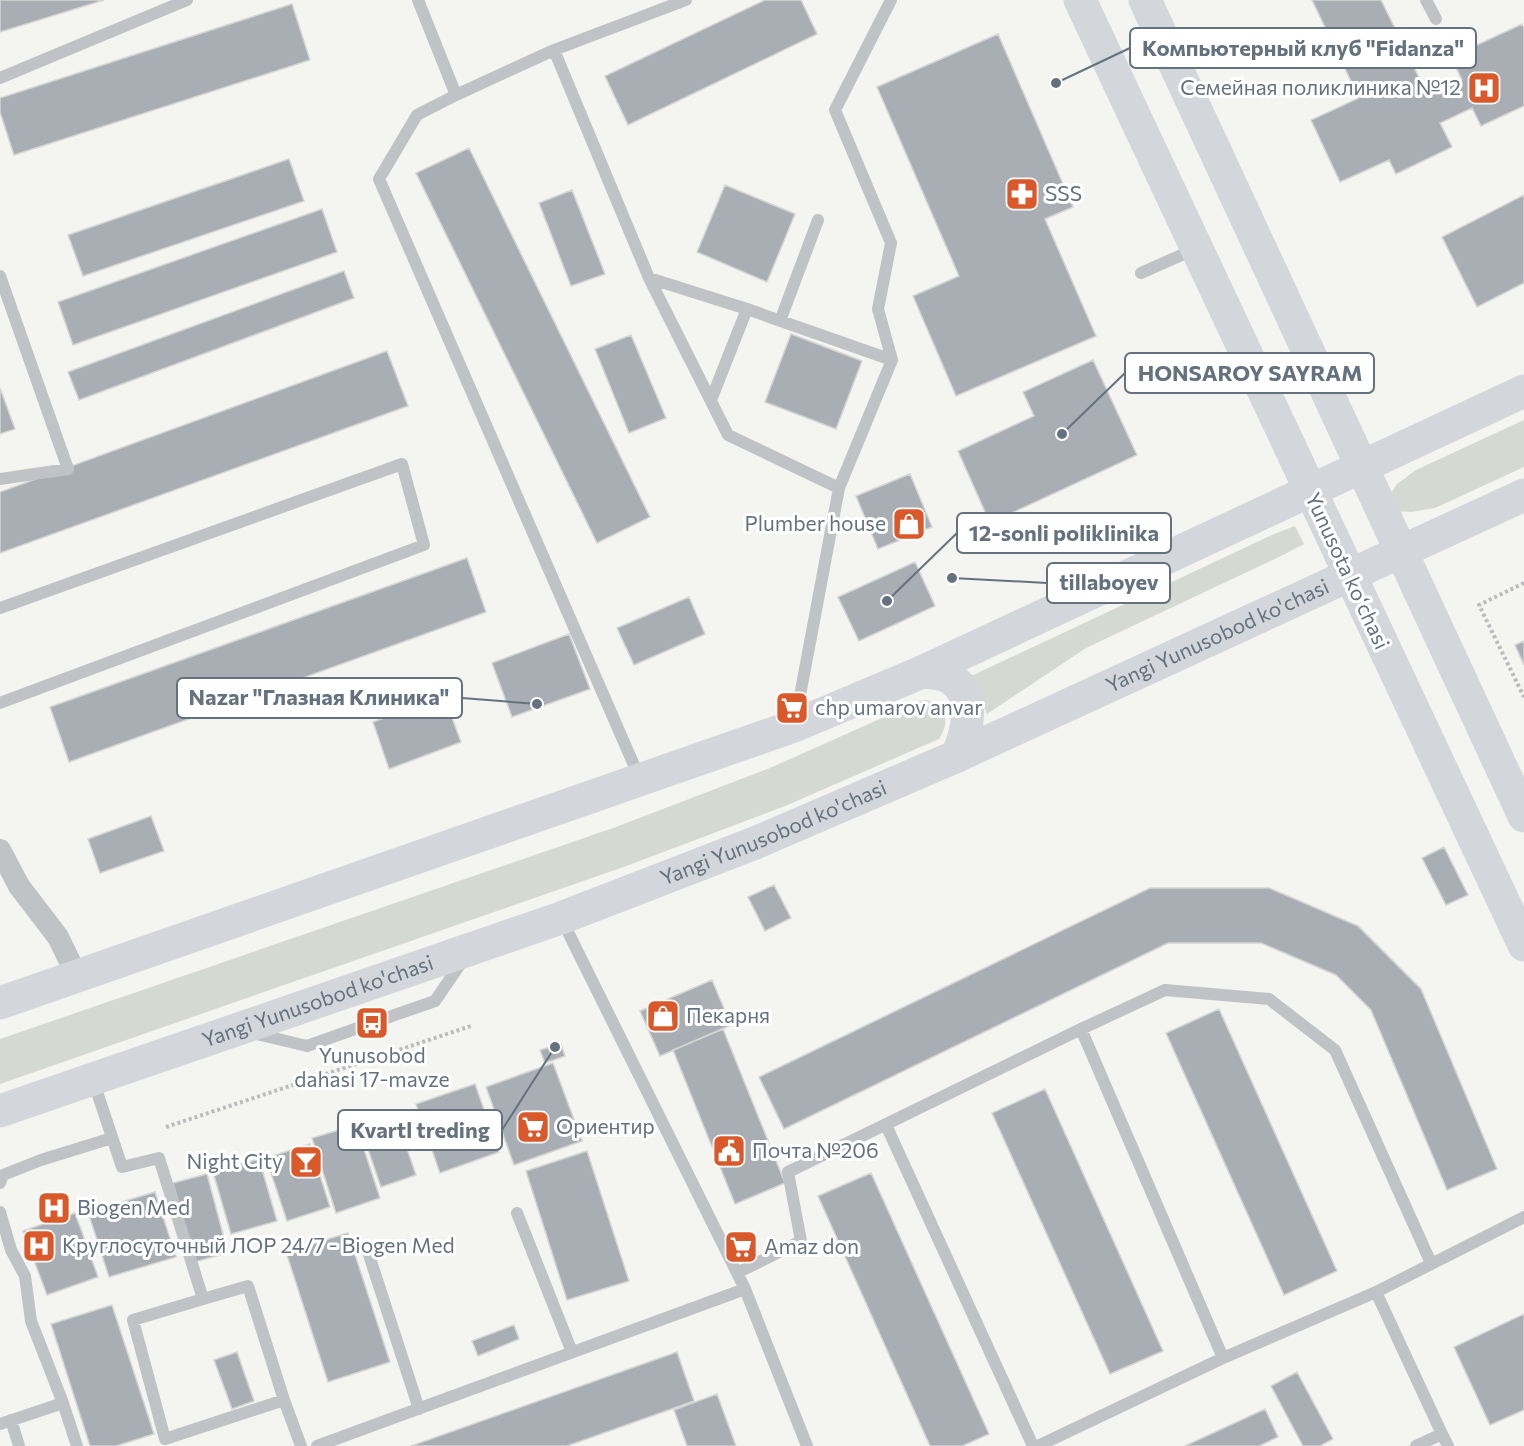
<svg xmlns="http://www.w3.org/2000/svg" width="1524" height="1446" font-family="Commissioner,sans-serif">
  <rect width="100%" height="100%" fill="#f4f4f0"/>
  <!-- green -->
  <path fill="#d4dad1" d="M1524,420V467L1435,508L1411,512L1394,511L1387,499L1397,484L1416,470Z
    M1295,526L1304,544L1281,556L1086,648L987,714L971,676L1274,534Z
    M927,700C947,705 950,723 939,739L785,806L629,865L0,1084V1039L616,827L770,768L920,701Z"/>
  <!-- building -->
  <path fill="#a8aeb4" stroke="#d5d5d3" stroke-width="1.5" d="M0,0H104L0,32Z
    M765,0H801L817,34L628,125L605,76Z
    M1312,0H1381L1428,96L1462,80L1451,57L1522,24L1524,28V106L1481,126L1472,108L1440,123L1452,147L1396,174L1389,160L1340,182L1311,120L1359,98Z
    M292,4L310,60L14,155L0,112V98Z
    M998,34L1073,207L1045,219L1096,336L956,396L913,296L959,276L877,87Z
    M469,148L650,517L597,543L416,173Z
    M289,159L304,201L83,276L68,235Z
    M725,185L795,214L767,282L697,252Z
    M572,190L605,274L571,286L539,203Z
    M1524,195V283L1477,307L1442,237Z
    M322,209L337,252L73,345L58,302Z
    M344,271L354,298L79,400L68,372Z
    M791,334L862,361L836,429L765,402Z
    M631,335L666,418L629,433L595,349Z
    M387,351L408,406L0,553V492Z
    M1093,360L1137,455L990,523L958,451L1034,416L1023,392Z
    M0,388L15,429L0,434Z
    M910,474L932,527L878,549L856,496Z
    M467,558L486,612L69,762L50,707Z
    M915,562L935,606L859,641L838,597Z
    M689,597L705,634L634,665L617,628Z
    M569,634L590,689L512,717L492,663Z
    M1524,641V665L1515,645Z
    M444,696L461,742L389,769L373,722Z
    M151,816L164,851L100,873L88,839Z
    M1444,847L1468,895L1446,905L1422,858Z
    M774,885L791,918L765,931L748,897Z
    M1150,888H1269L1358,926L1421,989L1497,1169L1447,1190L1371,1010L1336,975L1261,943H1168L784,1129L759,1077Z
    M712,980L731,1025L660,1056L640,1011Z
    M1219,1009L1337,1271L1284,1295L1166,1033Z
    M723,1029L785,1183L735,1204L673,1050Z
    M561,1044L565,1056L545,1063L540,1050Z
    M553,1063L582,1141L514,1165L486,1087Z
    M475,1084L499,1152L440,1173L416,1104Z
    M1045,1089L1163,1351L1110,1374L992,1113Z
    M396,1117L416,1175L381,1187L361,1129Z
    M356,1125L380,1198L336,1213L312,1138Z
    M310,1144L330,1207L287,1221L266,1158Z
    M587,1151L629,1281L567,1300L526,1171Z
    M259,1159L277,1221L231,1234L213,1172Z
    M871,1173L989,1434L962,1446H930L818,1196Z
    M207,1174L228,1253L194,1262L173,1183Z
    M155,1192L176,1257L109,1277L88,1212Z
    M75,1213L98,1277L47,1295L23,1231Z
    M348,1233L390,1362L328,1382L286,1252Z
    M112,1305L154,1434L116,1446H90L51,1324Z
    M1524,1314V1410L1490,1425L1454,1347Z
    M514,1325L519,1339L478,1356L472,1341Z
    M237,1352L254,1401L232,1409L214,1360Z
    M677,1352L694,1401L567,1446H411Z
    M1297,1372L1333,1439L1320,1446H1303L1271,1386Z
    M717,1394L736,1446H687L674,1410Z
    M1265,1409L1278,1437L1259,1446H1185Z"/>
  <g fill="none" stroke-linecap="round" stroke-linejoin="round">
    <!-- path -->
    <path stroke="#b9bbbd" stroke-width="4" stroke-dasharray="3 3" stroke-linecap="butt" d="M1524,583L1479,605L1524,697
      M166,1127L471,1026"/>
    <!-- lane -->
    <path stroke="#bfc3c6" stroke-width="12" d="M418,0L456,95
      M686,0L554,50L649,278L728,435L839,488
      M1426,0L1436,19
      M554,50L456,95L417,115L379,179L640,779
      M0,78L187,0
      M1141,273L1195,249
      M0,276L68,469L0,479
      M649,278L747,309L892,360
      M780,321L818,220
      M711,400L747,309
      M0,608L402,464L424,545L0,703
      M795,722L839,488L892,360L878,309L891,243L835,110L891,0
      M562,920L745,1289L807,1446
      M1081,1029L1223,1358
      M253,1033L307,1046L372,1023L435,1001L463,960
      M93,1080L122,1167L159,1158L203,1299L133,1320L165,1439L284,1400L248,1286L203,1299
      M886,1125L1033,1446
      M0,1183L3,1175L41,1160L112,1138
      M0,1212L11,1250L25,1276L31,1321L63,1403L77,1446
      M517,1213L572,1352
      M369,1255L419,1409
      M737,1273L801,1241L788,1172L1081,1029L1165,990L1269,999L1335,1050L1431,1263
      M1376,1292L1442,1434L1416,1446
      M284,1400L301,1446
      M11,1420L19,1446
      M0,1424L63,1403
      M1442,1434L1448,1446
      M317,1446L745,1289
      M1038,1446L1223,1358L1376,1292L1524,1217"/>
    <!-- street -->
    <path stroke="#bfc3c6" stroke-width="22" d="M0,850L19,886L58,937L77,976"/>
    <!-- secondary -->
    <g stroke="#d3d7db" stroke-width="33">
      <path d="M1080,0C1229,314 1375,630 1524,945"/>
      <path d="M1145,0L1524,816"/>
      <path d="M922,672C930,673 939,673 946,676C978,690 968,731 957,756"/>
      <path d="M0,1003L794,726L922,672L1524,391"/>
      <path id="s1" d="M0,1111L561,918L755,843L957,756L1524,495"/>
    </g>
  </g>
  <!-- icons -->
  <defs>
    <g id="hospital-square" transform="scale(1.725)"><rect x="-9" y="-9" width="18" height="18" rx="4" fill="#d9592a" stroke="#fff"/><path d="M-5-5h3v3.5h4V-5h3V5h-3V1.5h-4V5h-3Z" fill="#fff"/></g>
    <g id="pharmacy-square" transform="scale(1.725)"><rect x="-9" y="-9" width="18" height="18" rx="4" fill="#d9592a" stroke="#fff"/><path d="M-2-6h4v4h4v4h-4v4h-4v-4h-4v-4h4Z" fill="#fff"/></g>
    <g id="shop-square" transform="scale(1.725)"><rect x="-9" y="-9" width="18" height="18" rx="4" fill="#d9592a" stroke="#fff"/><path d="M-5-2.5h2.3a2.7 3.5 0 0 1 5.4 0H5L5.5 6h-11ZM-1.5-2.5h3a1.5 2.3 0 0 0-3 0Z" fill="#fff"/></g>
    <g id="supermarket-square" transform="scale(1.725)"><rect x="-9" y="-9" width="18" height="18" rx="4" fill="#d9592a" stroke="#fff"/><path d="M-6-5.5h2.5l.6 2H6L4.5 2H-2.5L-4.4-4H-6ZM-1.5 3.2a1.3 1.3 0 1 0 .1 0ZM3 3.2a1.3 1.3 0 1 0 .1 0Z" fill="#fff"/></g>
    <g id="bus-square" transform="scale(1.725)"><rect x="-9" y="-9" width="18" height="18" rx="4" fill="#d9592a" stroke="#fff"/><path d="M-5-6H5V4H4V6H2V4H-2V6H-4V4H-5ZM-3.5-4V0h7V-4ZM-3.5 1.2v1.5H-2V1.2ZM2 1.2v1.5H3.5V1.2Z" fill="#fff"/></g>
    <g id="civic-square" transform="scale(1.725)"><rect x="-9" y="-9" width="18" height="18" rx="4" fill="#d9592a" stroke="#fff"/><path d="M-.6-6.5H3V-4.5H.6V-3L4-1V1h2V6H-6V1h2V-1L-.6-3ZM-1.2 2.5V6h2.4V2.5Z" fill="#fff"/></g>
    <g id="bar-square" transform="scale(1.725)"><rect x="-9" y="-9" width="18" height="18" rx="4" fill="#d9592a" stroke="#fff"/><path d="M-6-5H6L.8 .8V4.5H3.5V6h-7V4.5H-.8V.8Z" fill="#fff"/></g>
  </defs>
  <g fill-rule="evenodd">
    <use href="#hospital-square" x="1484" y="88"/>
    <use href="#pharmacy-square" x="1022" y="194"/>
    <use href="#shop-square" x="909" y="524"/>
    <use href="#supermarket-square" x="792" y="708"/>
    <use href="#shop-square" x="663" y="1016"/>
    <use href="#bus-square" x="372" y="1023"/>
    <use href="#supermarket-square" x="533" y="1127"/>
    <use href="#civic-square" x="729" y="1151"/>
    <use href="#bar-square" x="306" y="1162"/>
    <use href="#hospital-square" x="54" y="1208"/>
    <use href="#hospital-square" x="39" y="1246"/>
    <use href="#supermarket-square" x="741" y="1247"/>
  </g>
  <g text-anchor="middle" stroke-width="6" stroke-linejoin="round" paint-order="stroke">
    <!-- poi labels -->
    <g font-size="21" fill="#64727f" stroke="#fff" text-anchor="start">
      <text x="1461" y="95" text-anchor="end">Семейная поликлиника №12</text>
      <text x="1045" y="201">SSS</text>
      <text x="886" y="531" text-anchor="end">Plumber house</text>
      <text x="815" y="715">chp umarov anvar</text>
      <text x="686" y="1023">Пекарня</text>
      <text x="372" y="1063" text-anchor="middle">Yunusobod<tspan x="372" dy="24">dahasi 17-mavze</tspan></text>
      <text x="556" y="1134">Ориентир</text>
      <text x="752" y="1158">Почта №206</text>
      <text x="283" y="1169" text-anchor="end">Night City</text>
      <text x="77" y="1215">Biogen Med</text>
      <text x="62" y="1253">Круглосуточный ЛОР 24/7 - Biogen Med</text>
      <text x="764" y="1254">Amaz don</text>
    </g>
    <!-- street labels -->
    <g font-size="21" fill="#64727f" stroke="#fff">
      <text transform="translate(1347 571) rotate(65)" y="7">Yunusota koʻchasi</text>
      <text dy="7" stroke="none"><textPath href="#s1" startOffset="1308">Yangi Yunusobod ko'chasi</textPath></text>
      <text dy="7" stroke="none"><textPath href="#s1" startOffset="822">Yangi Yunusobod ko'chasi</textPath></text>
      <text dy="7" stroke="none"><textPath href="#s1" startOffset="336">Yangi Yunusobod ko'chasi</textPath></text>
    </g>
  </g>
  <!-- callouts -->
  <path fill="none" stroke="#64727f" stroke-width="2" d="M1056 83L1130 48M1062 434L1125 373M887 601L957 533M952 578L1047 583M537 704L462 698M555 1047L502 1130"/>
  <g fill="#64727f" stroke="#fff" stroke-width="2">
    <circle cx="1056" cy="83" r="6"/>
    <circle cx="1062" cy="434" r="6"/>
    <circle cx="887" cy="601" r="6"/>
    <circle cx="952" cy="578" r="6"/>
    <circle cx="537" cy="704" r="6"/>
    <circle cx="555" cy="1047" r="6"/>
  </g>
  <g fill="#fff" stroke="#64727f" stroke-width="2">
    <rect x="1130" y="28" width="346" height="40" rx="6"/>
    <rect x="1125" y="353" width="249" height="40" rx="6"/>
    <rect x="957" y="513" width="214" height="40" rx="6"/>
    <rect x="1047" y="563" width="123" height="40" rx="6"/>
    <rect x="177" y="678" width="285" height="40" rx="6"/>
    <rect x="338" y="1110" width="164" height="40" rx="6"/>
  </g>
  <g font-size="22" text-anchor="middle" font-weight="bold" fill="#64727f">
    <text x="1303" y="56">Компьютерный клуб "Fidanza"</text>
    <text x="1250" y="381">HONSAROY SAYRAM</text>
    <text x="1064" y="541">12-sonli poliklinika</text>
    <text x="1109" y="590">tillaboyev</text>
    <text x="319" y="705">Nazar "Глазная Клиника"</text>
    <text x="420" y="1138">Kvartl treding</text>
  </g>
</svg>
